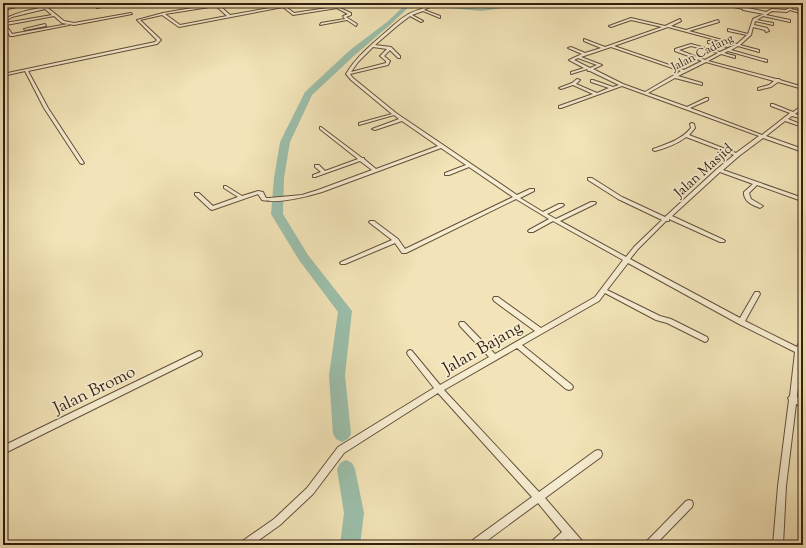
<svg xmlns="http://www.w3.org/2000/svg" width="806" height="548" font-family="'Sorts Mill Goudy',serif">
  <rect width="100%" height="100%" fill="#f2e4b8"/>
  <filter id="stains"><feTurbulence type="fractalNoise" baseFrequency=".005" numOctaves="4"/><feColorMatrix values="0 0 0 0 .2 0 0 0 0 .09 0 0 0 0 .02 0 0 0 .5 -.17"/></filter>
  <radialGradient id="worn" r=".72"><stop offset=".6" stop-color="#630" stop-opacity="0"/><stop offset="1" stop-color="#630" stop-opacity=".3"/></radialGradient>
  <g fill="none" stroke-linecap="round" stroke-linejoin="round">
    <!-- canal -->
    <path fill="#9cbfab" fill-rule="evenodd" d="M416,3L481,9L528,3H538L481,11L417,5Z
      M793,3L803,4V6L794,4Z"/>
    <!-- river -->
    <path fill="#9cbfab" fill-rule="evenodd" d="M407,3H413L391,24L356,54L312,95L290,142L284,178L283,214L308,255L352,311L345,375L351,434L348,439L342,442L336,439L333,434L329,375L338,312L299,260L271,214L274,178L280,142L305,92L350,50L387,22Z
      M346,460L352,463L355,469L364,513L360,545H340L344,513L337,469L340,463Z"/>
    <!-- street casing -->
    <g stroke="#62503b" stroke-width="2">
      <path id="street" d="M30,3H35L3,10V8Z
        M58,3H62L48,8L64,21L74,23L131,13L132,14L74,25L62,23L54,16L6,25L12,34L68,24L69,25L13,36H10L3,24V20C19,10 41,9 58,3ZM45,9L52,15L5,23L4,22L12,17Z
        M111,3H116L97,8L96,7Z
        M182,3C187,3 192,8 197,7C208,7 219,3 230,3L219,5L230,15L281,6L280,4L281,3L294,13L361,3H367L340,8L351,13V15L346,17L357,24L356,26L347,20L320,25L321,23L345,19L343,16L348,14L337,8L293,15L283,7L179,27L162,15L140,20L160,39L161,40L157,44L28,71L48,108L84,163L82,164L80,163L44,108L25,71L3,76V74L155,42L157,40L137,20L163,13L192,8ZM216,6L227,16L180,25L165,14Z
        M433,3L435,4L424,10L440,16V18L423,11L412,15L423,21L421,22L410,16L397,26L375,45L391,47L400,56V58H398L390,50L384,56L390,61L388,65L350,74L353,78L396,113L517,195L530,189H534V191L520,198L543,212L559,204H563L564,205L563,206L547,214L556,219L591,202H595L596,203L595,204L560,221L626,257L634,247L662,220L618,199L588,180V178H592L622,197L665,217L717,169L734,155L686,137C677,144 666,148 655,151L653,150V149C667,144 681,140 691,128L690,124L692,123L694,124L695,128L689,135L736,153L759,136L622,86L561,108H559V106L593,94L573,85L561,89L559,88L572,83L577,79L580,80L576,84L597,93L609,88L591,82V80H593L613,87L619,85L590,71H588L587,69L571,74V72L584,68L569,60L582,54L568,48L571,47L585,53L601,48L584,41V39L605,47L662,27L631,20L611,27L609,26L631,18L665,26L680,19L681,21L671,26L686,30L718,20L719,22L689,31L737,44L747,35L728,31V29L748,34L753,19L764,14L743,10V9L725,5V3L745,8L757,3H760L748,8L766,12L772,9L786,10L796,3H799L791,9L803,12V14L790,10L787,12L772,11L766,15L790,20V22L763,16L757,20L773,23V25L755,21L754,25L767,28L769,31L766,32L765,30L753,27L751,35L740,45L759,50V52L738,46L731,50L767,60V62L728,51L724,53L735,56V58L721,54L708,61L776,79H779L780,80L803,87V89L778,82L771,87L758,90V88L769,85L774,81L706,62L678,76L702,83V85L675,78L648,93L687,107L706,98H708V100L690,108L762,135L790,113L771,106V104H773L793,112L803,105V108L795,114L803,117V119L792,116L788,119L803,125V127L785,121L766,136L803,149V152L763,138L739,156L723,170L803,198V200H799L757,185L749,193L751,199L763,206L760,208C752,205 743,201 744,192L753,184L720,172L672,216L724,240L725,241L724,242H720L669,219V221H666L638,249L630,259L740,318L755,292H759L760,294L745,321L797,347L801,339L803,338V355L802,354L797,397L803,400V407L796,404L786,486L783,545H773L778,486L789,400L788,398L790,396L795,352L739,324L628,263L607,290L660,316L671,319L707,337L708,339L707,341L705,342L667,323L656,320L605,293L599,301L522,345L572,385L573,387L572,389L569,390L566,389L517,348L444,390L539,492L595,451L598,450L601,451L602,454L601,457L545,498L583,542L585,545H574L568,539L561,545H549L551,542L562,532L538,503L481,545H468L470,542L532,497L438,393L344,453L313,494L280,525L252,545H239L241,542L274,519L307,488L338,447L434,388L408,355L407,353L408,351L410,350L412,351L440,385L489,357L460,326L459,324L460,322H464L495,354L535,331L494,301L493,299L494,297H498L541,328L595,297L623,260L553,221L533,232H529L528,231L529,230L549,219L516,199L406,253H402L395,243L345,264H341L340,263L341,262L392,240L370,223L369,222L370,221H374L398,239L405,249L513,197L469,167L449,175H445V173L466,165L441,148L322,192C305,197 279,204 262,200L258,194L212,210L210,209L195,195V193H199L213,206L238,197L224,188V186H226L242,196L258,191L263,192L266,198H269L302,195L318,190L372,170L360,161L315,177H313V175L321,172L315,167V165H319L325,171L358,159L320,129V127H321L362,158H364V159L376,169L438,146L402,121L375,130L372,129L399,119L394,115L359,125V123L392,114L351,80L346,74C356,57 373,43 387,31C394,25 400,19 407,15C415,10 425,9 433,3ZM668,27L735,45L720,52L691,44L675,49V51L702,61L684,70L614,46ZM691,46L718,53L705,60L679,50ZM373,47L387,49L380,56L386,61V63L351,72L358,62ZM611,47L681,71L645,92L623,84L593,69L602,65L581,57ZM578,58L597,65L590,68L574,60Z
        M45,24L46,26L25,30L24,29Z
        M709,41L728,45L730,46L728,47L708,43V41Z
        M199,351L201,352L202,354L201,356L3,454V446Z
        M689,500L692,501L693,504L692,507L655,545H644L646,542L686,501Z"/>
    </g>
    <!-- secondary casing -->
    <g stroke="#321e11" stroke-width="2">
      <path id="secondary" d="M424,3L474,5L519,3L474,7Z"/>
    </g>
    <!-- street -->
    <use href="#street" fill="#f7edd1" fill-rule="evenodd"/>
    <!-- secondary -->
    <use href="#secondary" fill="#f7edd1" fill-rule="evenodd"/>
  </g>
  <g text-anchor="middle" stroke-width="3.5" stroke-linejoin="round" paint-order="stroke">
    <!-- far-street labels -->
    <g font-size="12" fill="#321e11" stroke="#f7edd1">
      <text transform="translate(702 52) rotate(-27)" y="4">Jalan Cadang</text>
    </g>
    <!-- street labels -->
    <g font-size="14" fill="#321e11" stroke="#f7edd1">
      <text transform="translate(703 170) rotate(-42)" y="5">Jalan Masjid</text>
    </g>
    <!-- near-street labels -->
    <g font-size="17" fill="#321e11" stroke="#f7edd1">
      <text transform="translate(482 347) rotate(-30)" y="6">Jalan Bajang</text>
      <text transform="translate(94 389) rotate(-26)" y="6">Jalan Bromo</text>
    </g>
  </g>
  <!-- margin -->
  <rect width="806" height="548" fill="none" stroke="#f2e4b8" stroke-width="16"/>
  <rect x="4" y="4" width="798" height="540" fill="none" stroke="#321e11" stroke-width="2"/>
  <rect x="8" y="8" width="790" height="532" fill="none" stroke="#321e11"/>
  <rect width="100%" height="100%" filter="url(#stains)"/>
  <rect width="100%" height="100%" fill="url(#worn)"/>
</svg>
